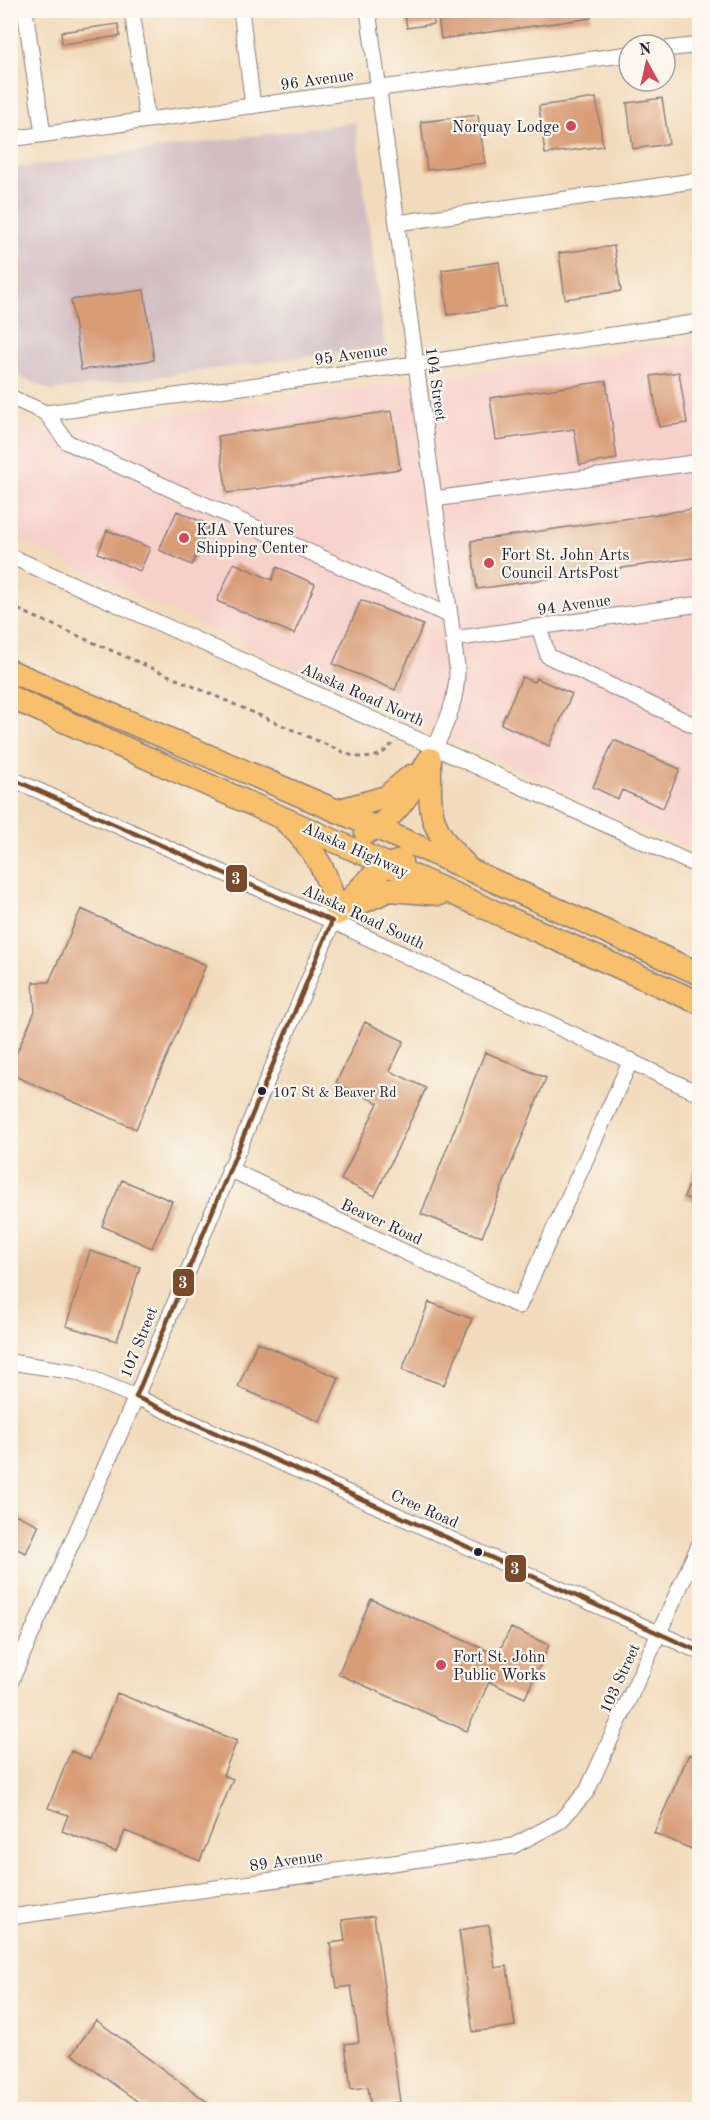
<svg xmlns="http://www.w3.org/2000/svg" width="710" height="2120" font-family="'Old Standard TT',serif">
  <rect width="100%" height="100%" fill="#fbf7ec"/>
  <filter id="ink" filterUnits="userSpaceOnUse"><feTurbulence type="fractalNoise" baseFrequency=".0167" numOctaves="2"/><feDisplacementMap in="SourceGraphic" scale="12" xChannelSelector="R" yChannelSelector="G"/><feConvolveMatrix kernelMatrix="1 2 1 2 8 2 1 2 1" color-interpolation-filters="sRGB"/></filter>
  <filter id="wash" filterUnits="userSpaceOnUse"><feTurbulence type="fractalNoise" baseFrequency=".008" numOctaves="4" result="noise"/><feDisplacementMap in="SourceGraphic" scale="24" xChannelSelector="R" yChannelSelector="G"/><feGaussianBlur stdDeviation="1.35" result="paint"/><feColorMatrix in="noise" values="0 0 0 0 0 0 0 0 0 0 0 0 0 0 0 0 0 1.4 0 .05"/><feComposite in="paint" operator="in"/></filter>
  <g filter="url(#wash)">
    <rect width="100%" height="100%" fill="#f2dbbc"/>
    <!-- built -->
    <path fill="#f7d0ca" d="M699,192H700L699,256L691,193Z
      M699,340V853L11,537V418L43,433Z"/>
    <!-- industrial -->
    <path fill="#d2bec2" d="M355,122L385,346L52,391L18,376L10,367V169Z"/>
    <g id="blocks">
      <!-- building -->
      <path fill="#d89d77" d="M404,10H432L434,24L407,28Z
        M476,10H590L591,18L441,39L438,18L470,14V11Z
        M118,24L120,36L62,44L61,32Z
        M596,98L603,146L545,154L539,106Z
        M662,98L669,144L633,149L627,103Z
        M478,115L485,163L427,170L421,122Z
        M614,246L621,291L565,299L559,253Z
        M499,262L505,307L448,315L442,270Z
        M144,290L154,360L81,370L71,300Z
        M679,372L687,423L659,427L651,376Z
        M606,381L617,459L580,465L574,429L496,440L490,398Z
        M392,411L400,469L227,493L218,436Z
        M699,508V557L477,589L471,541Z
        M177,511L209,525L192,565L159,550Z
        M107,530L150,548L140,571L98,553Z
        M234,563L272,580L277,567L315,584L294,634L217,601Z
        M361,600L423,625L395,690L333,664Z
        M522,677L534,682L536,678L572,694L549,746L501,724Z
        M614,740L680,769L663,808L622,790L618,799L593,787Z
        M81,909L206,965L136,1129L10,1074V1068L35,1011L33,982H49Z
        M365,1022L404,1041L390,1071L426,1088L375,1196L341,1180L378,1103L336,1083Z
        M485,1052L546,1078L482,1237L421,1214Z
        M699,1160V1203L684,1197Z
        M122,1180L172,1201L152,1248L102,1226Z
        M90,1251L140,1267L117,1341L66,1326Z
        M429,1302L472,1319L444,1385L402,1370Z
        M257,1342L339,1378L320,1422L238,1387Z
        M10,1512L39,1525L26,1553L10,1546Z
        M371,1599L497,1655L511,1628L549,1645L525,1698L489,1682L467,1731L338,1674Z
        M117,1693L237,1741L223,1775L233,1779L200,1861L125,1831L116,1852L62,1831L68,1815L48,1808L71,1751L90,1759Z
        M689,1754L699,1759V1852L654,1833Z
        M374,1916L400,2102L371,2106L368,2087L351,2089L345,2044L359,2042L354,2005L351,1986L337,1988L330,1943L345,1941L342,1920Z
        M489,1925L495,1968L507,1966L515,2026L473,2032L459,1930Z
        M96,2020L217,2109H148L72,2054Z"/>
    </g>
  </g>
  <g filter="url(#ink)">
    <use href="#blocks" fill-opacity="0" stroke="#8a7e7c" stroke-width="1.5"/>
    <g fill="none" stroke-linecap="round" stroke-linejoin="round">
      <!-- minor casing -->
      <g stroke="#8a7e7c" stroke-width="17">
        <path id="minor" d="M25,10L43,134
          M132,10L147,120
          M241,10L253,106
          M368,10L457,667C458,702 444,728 430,759
          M665,49L700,45
          M10,139L629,54
          M397,223L700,180
          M10,397L46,413L416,364L700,322
          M46,413L67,442L450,616
          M434,499L700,462
          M10,556L700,867
          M539,627L548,656L700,728
          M453,639L700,604
          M10,778L332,921L700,1094
          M229,1169L519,1306L631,1060
          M10,1362L76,1372L136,1397L700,1652
          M10,1683L136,1397L336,914
          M10,1917L513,1846L560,1821L587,1791L700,1543"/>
      </g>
      <!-- highway casing -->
      <g stroke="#8a7e7c" stroke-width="25">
        <path id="highway" d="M10,671L377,828L700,974
          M10,697L700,1003
          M430,759C430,809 426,826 464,863
          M336,811L386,797L411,776
          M287,823C314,847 331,878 336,914
          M366,833C397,818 412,789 429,760
          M346,904C362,887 377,866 401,861
          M336,914L389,890L440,894"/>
      </g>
      <!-- path -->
      <path stroke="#8a7e7c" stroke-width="3" stroke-dasharray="4.5 4.5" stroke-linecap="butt" d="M10,606L350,755C367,760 381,758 392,744"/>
      <!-- minor -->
      <use href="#minor" stroke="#fff" stroke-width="15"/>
      <!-- highway -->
      <use href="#highway" stroke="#f8bf6c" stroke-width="22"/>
      <!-- bus-1 casing -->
      <g stroke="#fbf7ec" stroke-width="9">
        <path id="bus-1" d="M10,778L332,921L136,1397L700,1652"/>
      </g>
      <!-- bus-1 -->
      <use href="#bus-1" stroke="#7a4b2a" stroke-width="4.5"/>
    </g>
  </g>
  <!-- markers -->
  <g fill="#d1495b" stroke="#fbf7ec" stroke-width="2">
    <circle cx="571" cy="126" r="6"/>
    <circle cx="184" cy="538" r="6"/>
    <circle cx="489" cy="563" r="6"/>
    <circle cx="441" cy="1665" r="6"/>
  </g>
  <g fill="#22223b" stroke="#fbf7ec" stroke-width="2">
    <circle cx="262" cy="1091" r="5"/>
    <circle cx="478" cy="1552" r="5"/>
  </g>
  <g text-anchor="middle" stroke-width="4.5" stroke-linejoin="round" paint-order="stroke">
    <!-- bus labels -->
    <g font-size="14" fill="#22223b" stroke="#fbf7ec" text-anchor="start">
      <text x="273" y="1097">107 St &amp; Beaver Rd</text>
    </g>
    <!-- street labels -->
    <g font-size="16" fill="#22223b" stroke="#fbf7ec">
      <text transform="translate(317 79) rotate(-8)" y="6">96 Avenue</text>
      <text transform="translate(351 354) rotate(-8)" y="6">95 Avenue</text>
      <text transform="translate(437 384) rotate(82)" y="6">104 Street</text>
      <text transform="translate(574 604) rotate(-8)" y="6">94 Avenue</text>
      <text transform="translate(363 694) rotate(24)" y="6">Alaska Road North</text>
      <text transform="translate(356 849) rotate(24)" y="6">Alaska Highway</text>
      <text transform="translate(364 916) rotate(25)" y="6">Alaska Road South</text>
      <text transform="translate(382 1221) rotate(25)" y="6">Beaver Road</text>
      <text transform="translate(138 1342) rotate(-68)" y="6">107 Street</text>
      <text transform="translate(425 1508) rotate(24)" y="6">Cree Road</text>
      <text transform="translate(619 1678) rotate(-65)" y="6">103 Street</text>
      <text transform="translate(286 1860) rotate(-8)" y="6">89 Avenue</text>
    </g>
    <!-- poi labels -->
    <g font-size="16" fill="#22223b" stroke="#fbf7ec" text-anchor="start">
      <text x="559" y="132" text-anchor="end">Norquay Lodge</text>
      <text x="196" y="535">KJA Ventures<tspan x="196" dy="18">Shipping Center</tspan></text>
      <text x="501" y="560">Fort St. John Arts<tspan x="501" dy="18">Council ArtsPost</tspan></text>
      <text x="453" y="1662">Fort St. John<tspan x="453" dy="18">Public Works</tspan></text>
    </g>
  </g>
  <g stroke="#fbf7ec" stroke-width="2">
    <rect x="225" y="864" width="23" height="29" rx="6" fill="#7a4b2a"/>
    <rect x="172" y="1268" width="23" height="29" rx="6" fill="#7a4b2a"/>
    <rect x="504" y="1554" width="23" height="29" rx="6" fill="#7a4b2a"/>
  </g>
  <g font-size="16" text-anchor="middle" font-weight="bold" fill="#fff">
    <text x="236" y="884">3</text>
    <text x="183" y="1288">3</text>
    <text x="515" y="1574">3</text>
  </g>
  <!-- margin -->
  <rect width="710" height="2120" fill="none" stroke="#fbf7ec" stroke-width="36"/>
  <!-- north arrow -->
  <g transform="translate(647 63) rotate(352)"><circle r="28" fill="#fbf7ec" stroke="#a4a2a5" stroke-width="1.5"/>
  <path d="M0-4.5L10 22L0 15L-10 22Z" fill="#d1495b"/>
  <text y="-9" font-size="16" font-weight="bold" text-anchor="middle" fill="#22223b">N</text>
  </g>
</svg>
